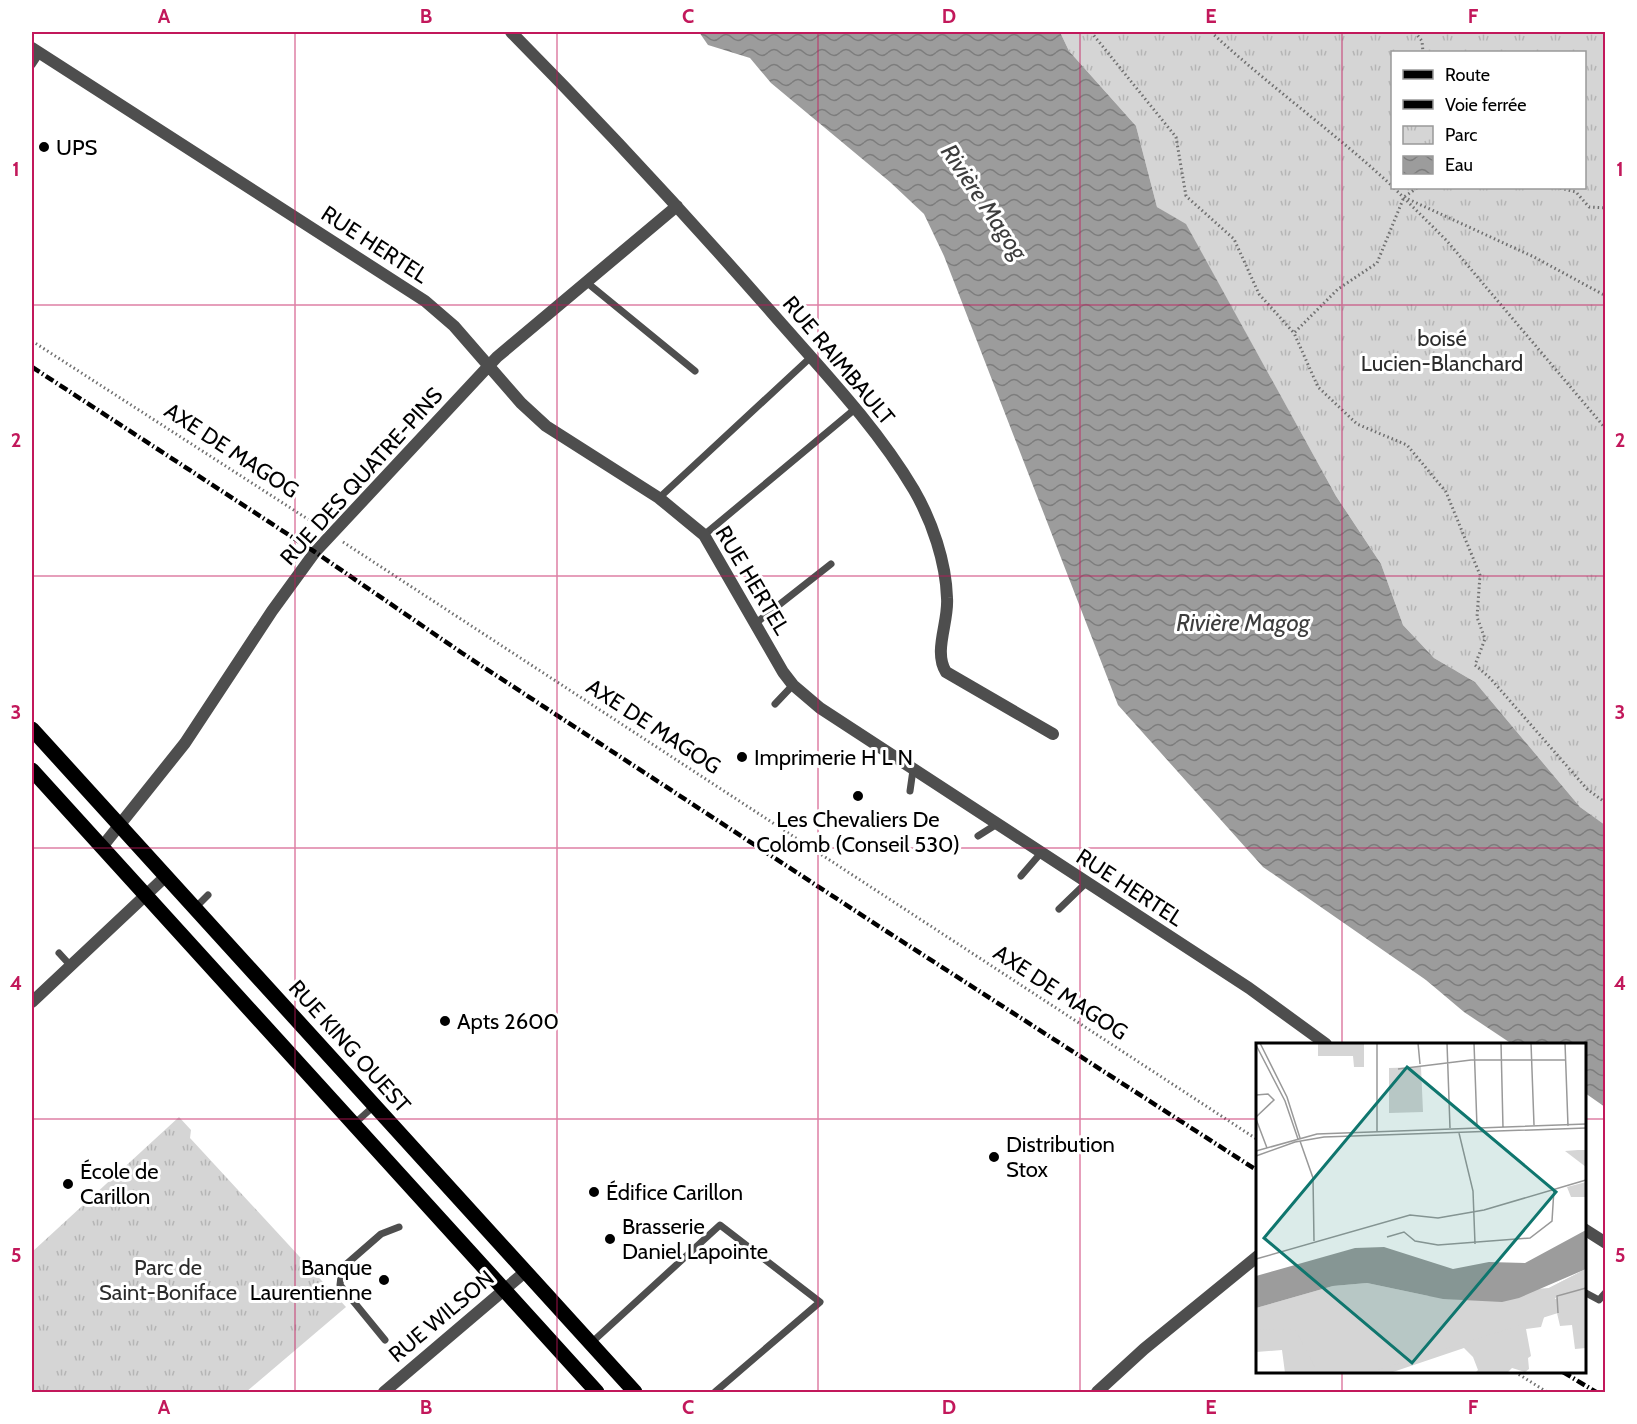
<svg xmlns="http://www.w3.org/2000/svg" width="1637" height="1424" font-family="Cabin,sans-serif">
  <defs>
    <pattern id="park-tufts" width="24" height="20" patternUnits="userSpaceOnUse" patternTransform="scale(1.5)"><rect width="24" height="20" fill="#d5d5d5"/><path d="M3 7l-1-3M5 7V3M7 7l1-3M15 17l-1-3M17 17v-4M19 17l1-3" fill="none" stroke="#b5b5b5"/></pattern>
    <pattern id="water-waves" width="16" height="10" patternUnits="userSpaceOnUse" patternTransform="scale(1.5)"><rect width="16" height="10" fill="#9c9c9c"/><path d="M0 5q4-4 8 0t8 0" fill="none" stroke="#7d7d7d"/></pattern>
  </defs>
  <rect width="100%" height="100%" fill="#fff"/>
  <!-- park -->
  <path fill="url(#park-tufts)" fill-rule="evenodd" d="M1060,32H1605V825L1580,807L1475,682L1434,658L1403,625L1381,564L1336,496L1186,225L1157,207L1136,126L1069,51ZM1392,52H1584V188H1392Z
    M179,1117L191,1130L190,1138L346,1307L246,1392H32V1252Z"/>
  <!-- garden -->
  <path fill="#d5d5d5" d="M48,1340L67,1359L32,1392V1357Z"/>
  <!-- water -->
  <path fill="url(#water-waves)" d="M699,32H1060L1069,51L1136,126L1157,207L1186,224L1336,496L1381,564L1403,625L1434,658L1475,682L1580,807L1605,825V1107L1585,1093L1584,1044H1512L1464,1012L1426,980L1263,867L1118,705L944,256L924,214L890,182L771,83L750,58L708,45Z"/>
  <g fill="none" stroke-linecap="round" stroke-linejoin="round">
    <!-- path -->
    <path stroke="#707070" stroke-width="3" stroke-dasharray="1.5 3" stroke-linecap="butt" d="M1091,32L1176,137L1186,196L1234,239L1259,294L1294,333
      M1211,32C1269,86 1334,132 1392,186
      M1415,32L1422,41L1423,52
      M1394,188L1447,241L1606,429
      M1417,188L1404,197L1377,263L1338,289L1294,333L1318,387L1357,424L1407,445L1446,492L1480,575L1477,617L1485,639L1475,665L1490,678L1587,789L1606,803
      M1560,188L1576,192L1589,207L1606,208
      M1408,199L1534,257L1606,296
      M32,341L320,527
      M343,542L1258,1140
      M1515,1372L1547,1392"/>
    <!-- service -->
    <path stroke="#4e4e4e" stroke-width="7" d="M32,65L40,53
      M585,281L695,371
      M659,498L811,357
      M704,535L855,409
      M756,623L831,564
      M775,704L793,685
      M910,791L913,770
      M978,836L997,824
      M1021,876L1040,854
      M194,909L208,895
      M1059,909L1086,883
      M59,953L70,965
      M354,1124L374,1106
      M1584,1292L1599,1300L1606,1292
      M385,1340L340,1285L342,1268L381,1234L399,1227
      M590,1344L720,1225L820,1302L715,1392"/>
    <!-- minor -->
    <path stroke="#4e4e4e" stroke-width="12" d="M511,32C601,123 688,217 773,314C822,370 876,426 914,490C932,521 946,562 947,598C949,622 933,651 946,672L1053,734
      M32,48L425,301L454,326L521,403L546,426L659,498L704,535L783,672L793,685L820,708L1249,988L1326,1044
      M102,847L185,743L272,611L315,552L497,357L677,206
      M32,1002L165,877
      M1584,1229L1606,1243
      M384,1392L525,1272
      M1097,1392L1144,1349L1258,1256"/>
    <!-- primary -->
    <path stroke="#000" stroke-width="15" d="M32,729L635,1392
      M32,770L597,1392"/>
    <!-- rail -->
    <path stroke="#000" stroke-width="4.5" stroke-dasharray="9 3 1.5 3" stroke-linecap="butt" d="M32,367L315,552L462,653L886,931L1258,1171
      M1563,1372L1596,1392"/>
  </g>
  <!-- grid -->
  <path fill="none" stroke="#c2185b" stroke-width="1.5" stroke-opacity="0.55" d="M295,32V1392M557,32V1392M818,32V1392M1080,32V1392M1342,32V1044M32,305H1606M32,576H1606M32,848H1606M32,1119H1258M1584,1119H1606M1342,1372V1392"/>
  <!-- markers -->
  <g fill="#000" stroke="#fff" stroke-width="2">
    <circle cx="44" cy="147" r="6"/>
    <circle cx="742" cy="757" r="6"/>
    <circle cx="858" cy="796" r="6"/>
    <circle cx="445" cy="1021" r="6"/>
    <circle cx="994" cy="1157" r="6"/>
    <circle cx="68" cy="1184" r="6"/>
    <circle cx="594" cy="1192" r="6"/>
    <circle cx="610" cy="1239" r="6"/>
    <circle cx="384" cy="1280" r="6"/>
  </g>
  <g text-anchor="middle" stroke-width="6" stroke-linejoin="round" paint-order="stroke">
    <!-- poi labels -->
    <g font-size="22" fill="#000" stroke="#fff" text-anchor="start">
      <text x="56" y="155">UPS</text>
      <text x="754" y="765">Imprimerie H L N</text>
      <text x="858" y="827" text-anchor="middle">Les Chevaliers De<tspan x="858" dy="25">Colomb (Conseil 530)</tspan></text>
      <text x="457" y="1029">Apts 2600</text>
      <text x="1006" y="1152">Distribution<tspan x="1006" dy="25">Stox</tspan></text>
      <text x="80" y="1179">École de<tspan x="80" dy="25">Carillon</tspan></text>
      <text x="606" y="1200">Édifice Carillon</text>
      <text x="622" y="1234">Brasserie<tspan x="622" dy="25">Daniel Lapointe</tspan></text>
      <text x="372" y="1275" text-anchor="end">Banque<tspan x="372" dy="25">Laurentienne</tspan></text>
    </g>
    <!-- street labels -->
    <g font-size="22" fill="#000" stroke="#fff">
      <text transform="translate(375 244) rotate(33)" y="8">RUE HERTEL</text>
      <text transform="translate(839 360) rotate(50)" y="8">RUE RAIMBAULT</text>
      <text transform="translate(232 450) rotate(33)" y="8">AXE DE MAGOG</text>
      <text transform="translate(361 476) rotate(-48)" y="8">RUE DES QUATRE-PINS</text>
      <text transform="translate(753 580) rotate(59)" y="8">RUE HERTEL</text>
      <text transform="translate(654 726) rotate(33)" y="8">AXE DE MAGOG</text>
      <text transform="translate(1130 887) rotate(33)" y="8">RUE HERTEL</text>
      <text transform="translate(1061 992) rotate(33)" y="8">AXE DE MAGOG</text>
      <text transform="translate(350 1046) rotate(48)" y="8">RUE KING OUEST</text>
      <text transform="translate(441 1316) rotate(-40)" y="8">RUE WILSON</text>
    </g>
    <!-- park labels -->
    <g font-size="22" fill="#2c2c2c" stroke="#fff">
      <text x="1442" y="346">boisé<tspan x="1442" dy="25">Lucien-Blanchard</tspan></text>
      <text x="168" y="1275">Parc de<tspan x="168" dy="25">Saint-Boniface</tspan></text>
    </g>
    <!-- water labels -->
    <g font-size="24" font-style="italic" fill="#3d3d3d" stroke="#fff">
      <text transform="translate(984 202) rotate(56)" y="8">Rivière Magog</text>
      <text x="1243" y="631">Rivière Magog</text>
    </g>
  </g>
  <!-- overview -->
  <g transform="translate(1256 1043)">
    <rect width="330" height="330" fill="#fff"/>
    <path d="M62,0H108V24H98L97,13H62ZM330,226L295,252L285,284L270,286L275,313L272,315L273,326L269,329L256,325L252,329L219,330L222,327L217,314L208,305L134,330H29L26,307L0,309V265L293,245ZM330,245V305L319,306L316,282L304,283L298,257L311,248Z" fill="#d5d5d5"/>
    <path d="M165,24L167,69L133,70V25ZM330,107V124L309,108L322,107ZM330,139V154H315L311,144ZM330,226V245L299,255L302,270L113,330H62L39,286L0,287V265L77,243L111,240L187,256L246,259L293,245Z" fill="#d5d5d5"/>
    <path d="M330,187V226L263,255L246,259L187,256L111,240L77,243L0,265V233L99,205L128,204L197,226L233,219L269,220Z" fill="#9c9c9c"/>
    <path fill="none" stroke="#999" stroke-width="1.5" d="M4,0L31,54L44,95M162,0L164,21M191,0L194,85M218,0L221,84M245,0L247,85M275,0L278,82M309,0L312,83M0,2L29,58L42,96M142,26L215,17H310M0,52L12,51L18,57L0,74M0,76L11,105M121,88V0M203,90L217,148L219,201M44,98L57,135L58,198M0,108L61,91L330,81M0,113L39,99L68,94L330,85M131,194L148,189L159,198L182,202L274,195L296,178L298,146M0,216L154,172L182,175L228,167L330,137M302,270L301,253L330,245"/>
    <path fill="#0f766e" fill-opacity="0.15" stroke="#0f766e" stroke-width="3" d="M151,24L300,149L156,320L8,195Z"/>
    <rect width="330" height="330" fill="none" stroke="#000" stroke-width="3"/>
  </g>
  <!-- border -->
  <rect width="1637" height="1424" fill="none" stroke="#ffffff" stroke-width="66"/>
  <!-- legend -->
  <rect x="1391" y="51" width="195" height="138" fill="#ffffff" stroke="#999999" stroke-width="1.5"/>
  <rect x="1403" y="70" width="30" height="9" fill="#000000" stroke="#999999" stroke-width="1.5"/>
  <text x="1445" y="81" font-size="18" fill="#000000">Route</text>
  <rect x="1403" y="100" width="30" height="9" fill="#000000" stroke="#999999" stroke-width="1.5"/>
  <text x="1445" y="111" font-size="18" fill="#000000">Voie ferrée</text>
  <rect x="1403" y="126" width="30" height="18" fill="url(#park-tufts)" stroke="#999999" stroke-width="1.5"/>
  <text x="1445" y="141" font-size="18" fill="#000000">Parc</text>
  <rect x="1403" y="156" width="30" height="18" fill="url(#water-waves)" stroke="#999999" stroke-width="1.5"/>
  <text x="1445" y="171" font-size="18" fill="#000000">Eau</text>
  <rect x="33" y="33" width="1571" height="1358" fill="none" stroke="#c2185b" stroke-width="2"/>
  <g font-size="20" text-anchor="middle" font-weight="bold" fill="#c2185b">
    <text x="164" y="23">A</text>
    <text x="426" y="23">B</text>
    <text x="688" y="23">C</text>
    <text x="949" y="23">D</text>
    <text x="1211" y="23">E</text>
    <text x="1473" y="23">F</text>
    <text x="16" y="176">1</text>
    <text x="1620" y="176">1</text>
    <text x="16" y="447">2</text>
    <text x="1620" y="447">2</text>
    <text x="16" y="719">3</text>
    <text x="1620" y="719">3</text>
    <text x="16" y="990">4</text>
    <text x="1620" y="990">4</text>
    <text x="16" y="1262">5</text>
    <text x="1620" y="1262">5</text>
    <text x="164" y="1414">A</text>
    <text x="426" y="1414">B</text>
    <text x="688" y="1414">C</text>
    <text x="949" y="1414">D</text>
    <text x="1211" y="1414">E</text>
    <text x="1473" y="1414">F</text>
  </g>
</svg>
